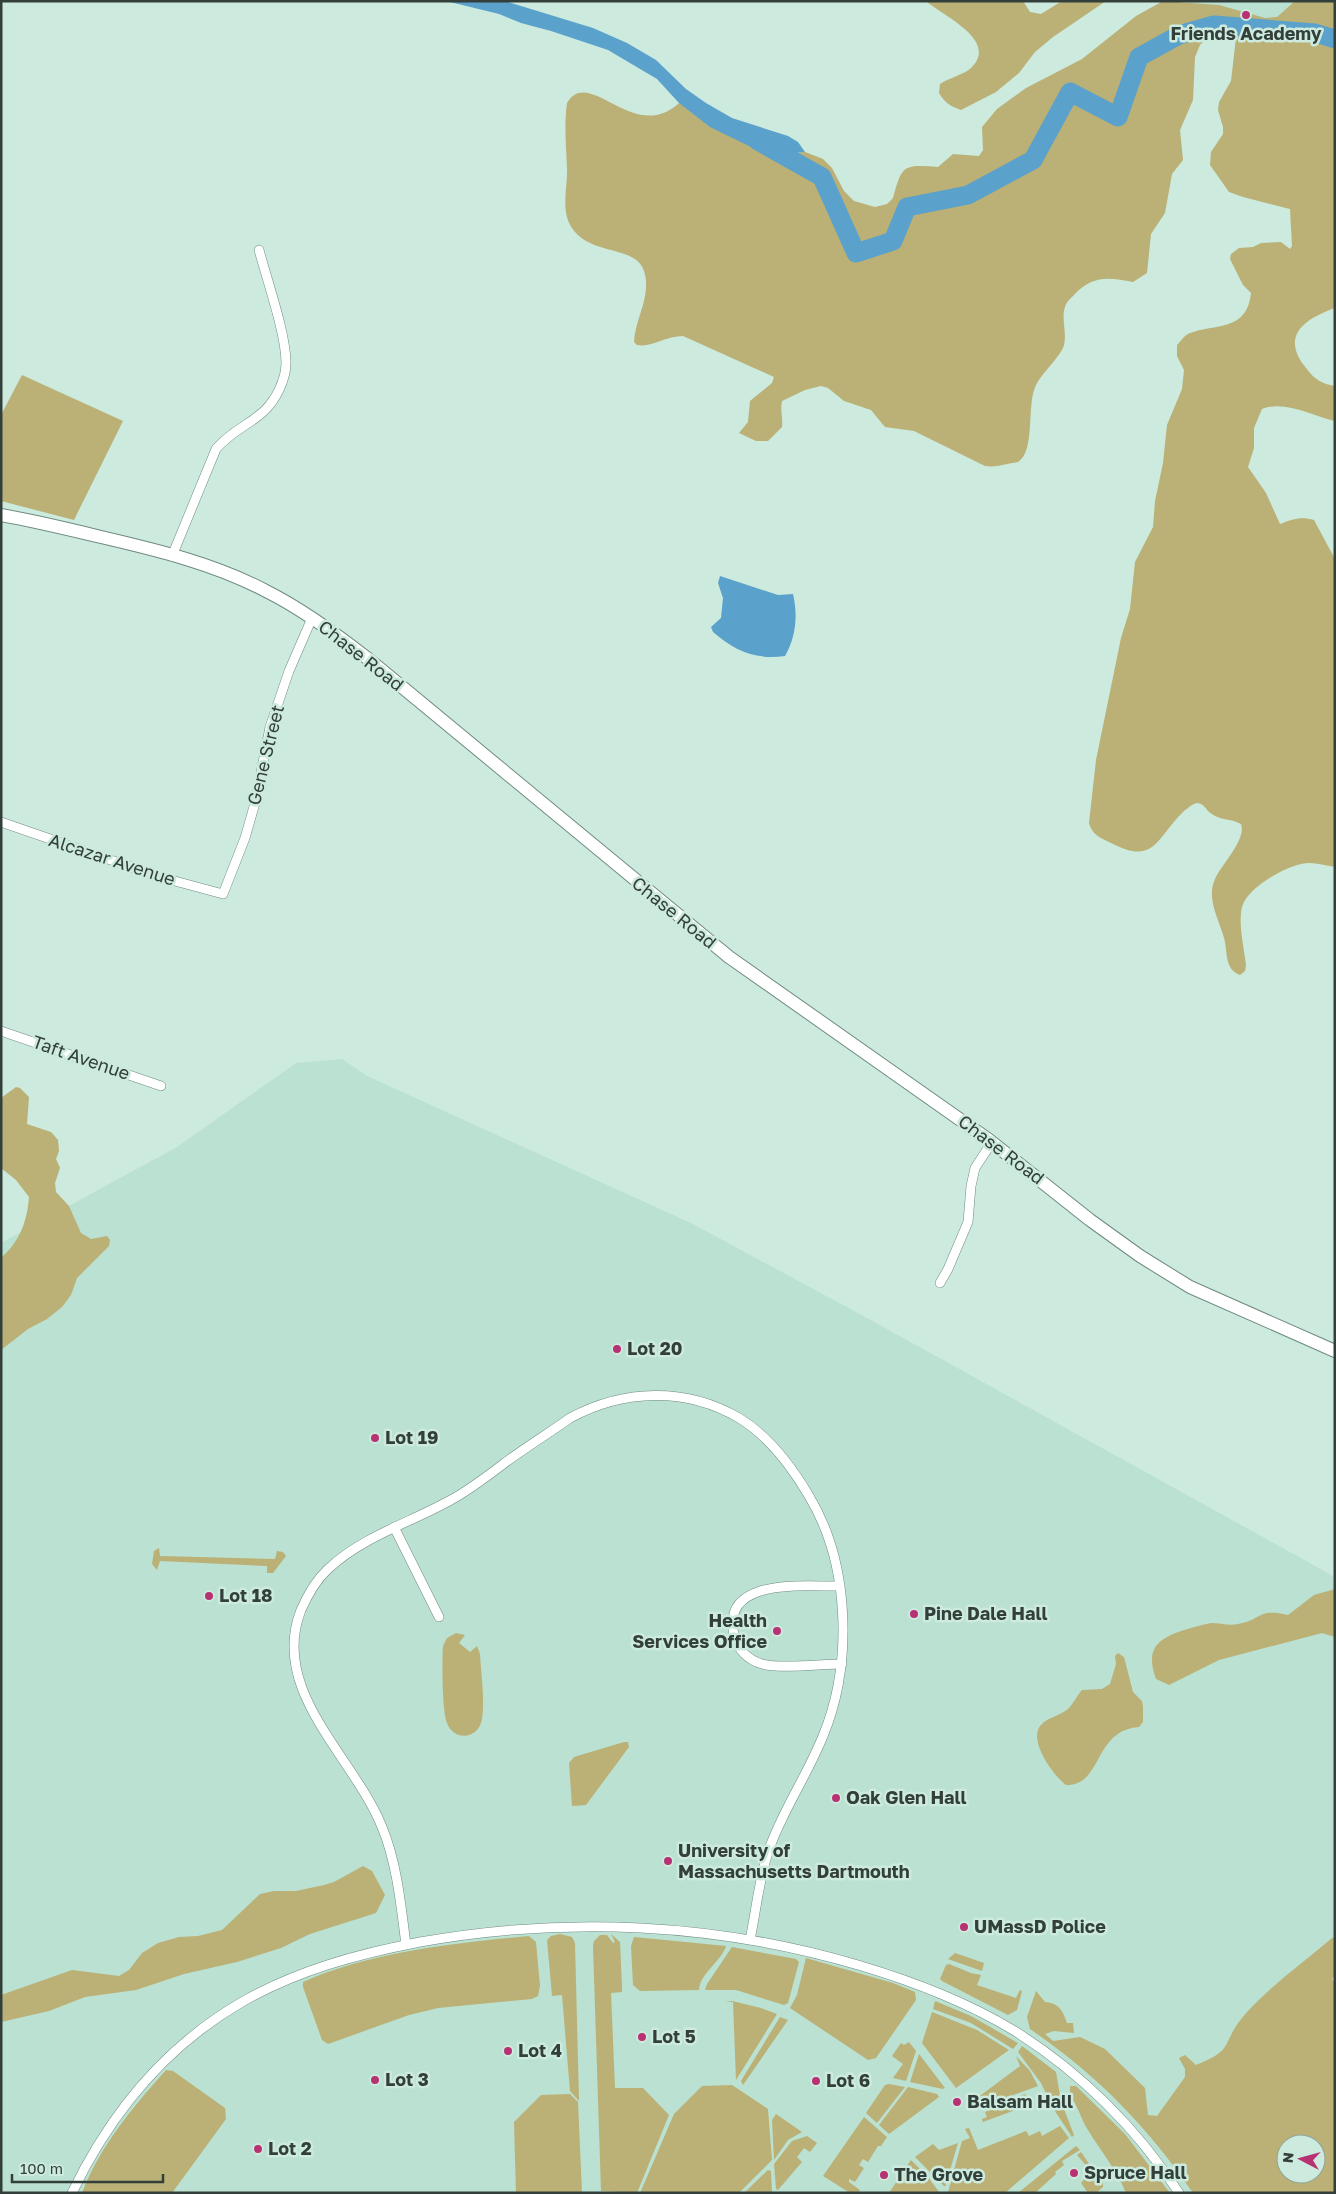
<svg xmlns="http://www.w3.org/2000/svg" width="1336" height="2194" font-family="'Golos Text',sans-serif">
  <rect width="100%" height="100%" fill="#cceadd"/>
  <!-- built -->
  <path fill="#bae1d1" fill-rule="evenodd" d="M1189,1H1304L1269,28L1192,14Z
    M342,1059L367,1076L693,1224L878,1324L1335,1577V2193H1V1243L177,1147L296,1063ZM1286,2144H1316V2174H1286Z"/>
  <!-- green -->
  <path fill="#bbb075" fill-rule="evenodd" d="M926,1H1023L1030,12L1041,14L1062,1H1106L1053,37L1035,52L1019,73L996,92L961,110C950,106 945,103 939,93L940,84C949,78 965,74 971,68C1000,40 941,15 926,1Z
    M1163,1L1219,5L1265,18L1277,17L1295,1H1335V308C1304,319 1280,336 1306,368C1314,379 1322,384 1335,386V421C1312,416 1285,400 1262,409L1254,428V448L1248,467L1266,493L1280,524C1292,519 1301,516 1314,520L1335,559V867C1323,865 1312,861 1301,864C1283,868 1247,888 1242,907C1238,924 1244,947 1246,965L1245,971L1240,975C1224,969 1228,952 1224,938C1219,919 1206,899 1215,879C1221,865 1247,839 1241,824C1231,818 1219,821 1209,812C1206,809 1203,803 1197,803C1192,804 1188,808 1184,811C1156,838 1155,866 1111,843C1101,838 1092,835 1089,823L1096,760L1121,638L1130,609L1135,562L1153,527L1155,501L1163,463L1167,425L1182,389L1184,370L1177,356V345C1181,341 1184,336 1188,334C1213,323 1247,333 1251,293L1243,285L1230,259L1231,254L1239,248L1253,247L1261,243L1281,242L1290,249L1292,246L1290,209L1243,197L1229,192L1210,165L1211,152L1223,134V127L1218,110L1219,102L1231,81L1237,29L1231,23L1220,25L1209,34L1200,45L1195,57L1193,100L1180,130L1183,160L1172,174L1165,213L1151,234L1147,273L1133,282C1109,277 1092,275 1074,295C1071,298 1066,302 1065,307C1061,318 1067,332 1064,345C1061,356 1042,373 1036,385C1026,404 1036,451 1018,462C1015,463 1010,463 1007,464C998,466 994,467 985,466L914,431L885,427L871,410L844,401L828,388L821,386L805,390L782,401C780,410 783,418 782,427L768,441H756L739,433L748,422L750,401L772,383L774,377L683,336C665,336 651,348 637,345L634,342C635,318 652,296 644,271C636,245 590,256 572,228C560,210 568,187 567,167C566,146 564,124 567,103C589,65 634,145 679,103L782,154L805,152L823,159L832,168L844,191L854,201L875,207L887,204L893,198C902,166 902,164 938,167L953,154L979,156L983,150L982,127L997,109L1026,88L1082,59L1136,16Z
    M22,375L123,421L74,520L1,501V415Z
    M16,1087L20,1088L29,1097L27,1124L51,1132L58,1140L59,1151L56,1159L60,1168L55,1183L56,1192L69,1206L81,1233L91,1239L107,1236L110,1240L109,1246L77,1278L71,1295L62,1307L47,1319L28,1329L1,1350V1258C20,1241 27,1222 29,1197L16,1180L1,1168V1098Z
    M159,1548L160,1556L275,1559L277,1551L283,1552L286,1556L273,1573H267V1566L160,1561L157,1570L152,1564L154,1551Z
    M1335,1589V1637L1322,1633L1219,1660L1169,1685L1156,1679C1146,1651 1155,1640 1181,1631C1191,1628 1200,1625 1211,1623C1220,1623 1229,1626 1238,1624C1263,1620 1256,1608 1288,1615L1314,1595Z
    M456,1633L465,1635L459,1643L470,1652L477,1646L480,1654C481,1674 485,1699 482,1719C479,1739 454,1742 447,1723C442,1711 442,1661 443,1646L447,1638Z
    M1118,1653L1124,1657L1133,1692L1142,1701L1143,1707V1722L1139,1727C1093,1730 1103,1786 1066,1785C1054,1776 1027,1740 1041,1725C1048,1717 1060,1716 1068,1709C1073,1704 1077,1696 1082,1690L1102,1689L1110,1684L1116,1664L1115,1656Z
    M624,1742H628L629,1747L586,1805L572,1806L569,1763L574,1757Z
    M363,1866L372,1871L385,1895L376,1913L310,1934L281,1948L237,1962L184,1974L136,1990L85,1997L49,2011L1,2022V1995L72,1970L119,1976L129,1970L142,1953L158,1943L179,1937L198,1936L222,1930L260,1894L274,1891H296L324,1885L334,1882Z
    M560,1934L572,1937L575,1943L579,2101L570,2091L562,1995L552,1996L547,1940L551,1936Z
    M611,1934L620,1942L622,1987V1992L611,1993L615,2088H643L669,2115L637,2193L601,2191L593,1946L594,1941L600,1935H607L613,1943L615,1942Z
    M529,1936L536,1942L540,1986L538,1996L532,1999L438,2008L409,2015L328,2044L322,2040L303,1987V1982C366,1953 459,1942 529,1936Z
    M634,1937L726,1946C721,1962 700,1973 699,1990L640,1991L633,1985L631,1946Z
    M1332,1938H1335V1976L1332,1979L1335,1983V2193H1193C1147,2126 1097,2075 1030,2029L1027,2017L1036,1991L1045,2002C1059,2003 1063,2011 1067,2023H1073L1074,2033L1054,2031L1045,2034L1053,2041L1080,2037L1105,2049L1145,2088L1148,2115L1157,2116L1185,2077V2069L1179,2058L1185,2055L1196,2065C1235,2050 1221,2044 1242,2018C1267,1988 1302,1964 1332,1938ZM1286,2144H1316V2174H1286Z
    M732,1947L796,1959L799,1962L788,2003L784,2005L736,1990H705L707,1984Z
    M955,1953L984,1963L982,1971L948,1959Z
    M806,1958L893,1983L915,1992L916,2000L876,2058L868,2060L790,2008L797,1995Z
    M949,1964L971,1973L981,1975L977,1985L1016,1998L1020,1990L1022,1991L1017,2010L1008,2015L942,1981L940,1979L946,1965Z
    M732,2001L761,2008L777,2014L736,2080L733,2002H725Z
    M935,2001L971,2016L1018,2043L1013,2049L971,2023L933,2009Z
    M932,2012L977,2030L1009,2050L956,2088L922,2043Z
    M780,2017L788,2020L743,2085L741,2081Z
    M909,2042L916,2051L906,2081L893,2078L903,2064L892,2056L901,2043L904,2045Z
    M1022,2046L1056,2072L1061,2101L1074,2135L1072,2137L1053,2108L1041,2083L1018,2052Z
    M919,2054L945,2088L943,2089L910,2082Z
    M1016,2056L1030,2071L1038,2086L981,2107L979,2104L975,2105L973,2101L1020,2066Z
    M166,2070L173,2071L225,2108L226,2119L172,2193H82C100,2146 133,2107 166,2070Z
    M889,2084L905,2087L877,2123L866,2113L885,2085Z
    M732,2085L768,2109L772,2160L739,2193H640L674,2114L702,2086Z
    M1070,2086H1076L1125,2134L1170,2193H1126C1116,2168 1101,2152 1088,2130C1081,2120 1078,2104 1070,2097Z
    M908,2087L937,2094L939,2097L889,2134L879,2125Z
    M570,2094L578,2102L582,2193H516L514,2122L541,2095Z
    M1025,2094L1029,2105L983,2122L982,2119L987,2117L985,2112Z
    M776,2114L802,2132L788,2140L774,2160L772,2120Z
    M864,2117L887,2137L881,2146H878L868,2162L863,2159L859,2165L864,2168L855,2182L849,2179V2182L860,2190L858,2193H850L823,2176Z
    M1060,2126L1069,2138L1005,2193L948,2192L962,2141L970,2138L965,2129L969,2128L978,2150L1026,2131L1029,2136L1040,2131L1042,2136Z
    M807,2136L817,2143L810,2152L804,2148L797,2157L802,2162L778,2190L776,2189L774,2164L792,2141Z
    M958,2143L945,2187L915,2157L933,2144L939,2150Z
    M1076,2146L1080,2150L1062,2161L1064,2165L1055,2172L1056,2174L1035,2193H1018Z
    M1081,2152L1103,2184V2187L1096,2193H1088L1081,2183L1091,2171L1077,2155Z
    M911,2160L927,2176L940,2193H889Z
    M768,2170L771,2171L772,2193H744Z"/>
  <!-- water -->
  <path fill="#5aa1cb" d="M446,1H505L593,28L627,43L656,60L686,89L706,103L732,118L788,136L798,142L805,152L782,154L751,147L710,127L679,103L657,79L608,50L551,31L521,23L499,14Z
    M720,576L778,595L793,594C798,615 796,637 785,656C755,660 735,651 713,632L711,627L721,618L723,598L718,583Z"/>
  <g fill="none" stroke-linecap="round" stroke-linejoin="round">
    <!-- river -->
    <path stroke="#5aa1cb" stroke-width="19" d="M758,141L822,177L856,253L893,241L907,207L968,195L1033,160L1070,92L1118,117L1139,57L1179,35L1214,25L1315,33L1335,39"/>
    <!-- street casing -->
    <g stroke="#708b80" stroke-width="10">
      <path id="street" d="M172,556L216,449C232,430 248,426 264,411C276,400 286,379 286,363C286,334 267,280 259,250
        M1,822L160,877L223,894L245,838L255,803L270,727L289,671L312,618
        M1,1031L161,1086
        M940,1283L948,1269L968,1222L971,1186L975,1168L992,1142
        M394,1527L439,1617
        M840,1586C806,1587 721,1576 734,1635C737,1649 748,1660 762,1664C781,1669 821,1664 842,1664
        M406,1945C401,1906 397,1863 382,1827C354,1757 269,1691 301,1610C308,1594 316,1580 328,1569C362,1537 409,1523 449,1501C468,1491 485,1478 502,1465C524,1448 548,1434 570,1418C624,1389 686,1387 739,1418C769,1436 792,1467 809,1496C850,1564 853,1663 823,1736C807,1776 782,1811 768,1852C759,1880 756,1911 750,1940
        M72,2193C110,2114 166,2046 242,2002C298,1970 358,1954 420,1942C566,1916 716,1923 858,1965C912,1981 965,2001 1013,2030C1079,2071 1137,2128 1179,2193"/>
    </g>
    <!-- secondary casing -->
    <g stroke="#708b80" stroke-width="14">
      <path id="secondary" d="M1,515C35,521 68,529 101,537C157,550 215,564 266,591C302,609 335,633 367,658L729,957L989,1140L1090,1220L1140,1256L1190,1287L1335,1351"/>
    </g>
    <!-- street -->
    <use href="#street" stroke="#fff" stroke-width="9"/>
    <!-- secondary -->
    <use href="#secondary" stroke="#fff" stroke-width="12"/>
  </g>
  <!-- markers -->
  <g fill="#b83173" stroke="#cceadd" stroke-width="2">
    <circle cx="1246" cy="15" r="5"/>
    <circle cx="617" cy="1349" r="5"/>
    <circle cx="375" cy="1438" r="5"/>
    <circle cx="209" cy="1596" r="5"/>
    <circle cx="914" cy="1614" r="5"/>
    <circle cx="777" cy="1631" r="5"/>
    <circle cx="836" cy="1798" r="5"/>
    <circle cx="668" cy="1861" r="5"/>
    <circle cx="964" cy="1927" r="5"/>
    <circle cx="642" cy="2037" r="5"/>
    <circle cx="508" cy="2051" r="5"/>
    <circle cx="375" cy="2080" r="5"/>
    <circle cx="816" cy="2081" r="5"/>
    <circle cx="957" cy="2102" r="5"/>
    <circle cx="258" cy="2149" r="5"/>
    <circle cx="1074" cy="2173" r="5"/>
    <circle cx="884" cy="2175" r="5"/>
  </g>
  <g text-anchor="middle" stroke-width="5" stroke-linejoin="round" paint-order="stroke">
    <!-- poi labels -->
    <g font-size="18" font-weight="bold" fill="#333f3a" stroke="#cceadd" text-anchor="start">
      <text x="1246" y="40" text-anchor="middle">Friends Academy</text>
      <text x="627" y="1355">Lot 20</text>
      <text x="385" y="1444">Lot 19</text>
      <text x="219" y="1602">Lot 18</text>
      <text x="924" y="1620">Pine Dale Hall</text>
      <text x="767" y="1627" text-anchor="end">Health<tspan x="767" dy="21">Services Office</tspan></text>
      <text x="846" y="1804">Oak Glen Hall</text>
      <text x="678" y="1857">University of<tspan x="678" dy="21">Massachusetts Dartmouth</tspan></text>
      <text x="974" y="1933">UMassD Police</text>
      <text x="652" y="2043">Lot 5</text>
      <text x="518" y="2057">Lot 4</text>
      <text x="385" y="2086">Lot 3</text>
      <text x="826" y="2087">Lot 6</text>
      <text x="967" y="2108">Balsam Hall</text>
      <text x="268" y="2155">Lot 2</text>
      <text x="1084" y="2179">Spruce Hall</text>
      <text x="894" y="2181">The Grove</text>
    </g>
    <!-- street labels -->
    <g font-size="18" fill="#333f3a" stroke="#cceadd">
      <text transform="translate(361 656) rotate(38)" y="6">Chase Road</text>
      <text transform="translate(266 755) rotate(-76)" y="6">Gene Street</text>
      <text transform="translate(112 860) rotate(18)" y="6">Alcazar Avenue</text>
      <text transform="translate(674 913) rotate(39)" y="6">Chase Road</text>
      <text transform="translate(81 1058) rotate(19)" y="6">Taft Avenue</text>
      <text transform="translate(1001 1150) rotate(37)" y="6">Chase Road</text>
    </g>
  </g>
  <!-- border -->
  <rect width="1336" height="2194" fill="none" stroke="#333f3a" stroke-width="5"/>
  <!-- north arrow -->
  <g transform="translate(1301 2159) rotate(276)"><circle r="24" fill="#cceadd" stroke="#8fa69c"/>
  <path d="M0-4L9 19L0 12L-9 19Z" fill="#b83173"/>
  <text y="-8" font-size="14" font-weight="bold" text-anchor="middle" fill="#333f3a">N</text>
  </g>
  <!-- scale -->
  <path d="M12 2174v8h151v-8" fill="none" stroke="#333f3a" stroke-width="2.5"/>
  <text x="20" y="2174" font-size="15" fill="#333f3a" stroke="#cceadd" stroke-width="4" paint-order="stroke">100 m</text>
</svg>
